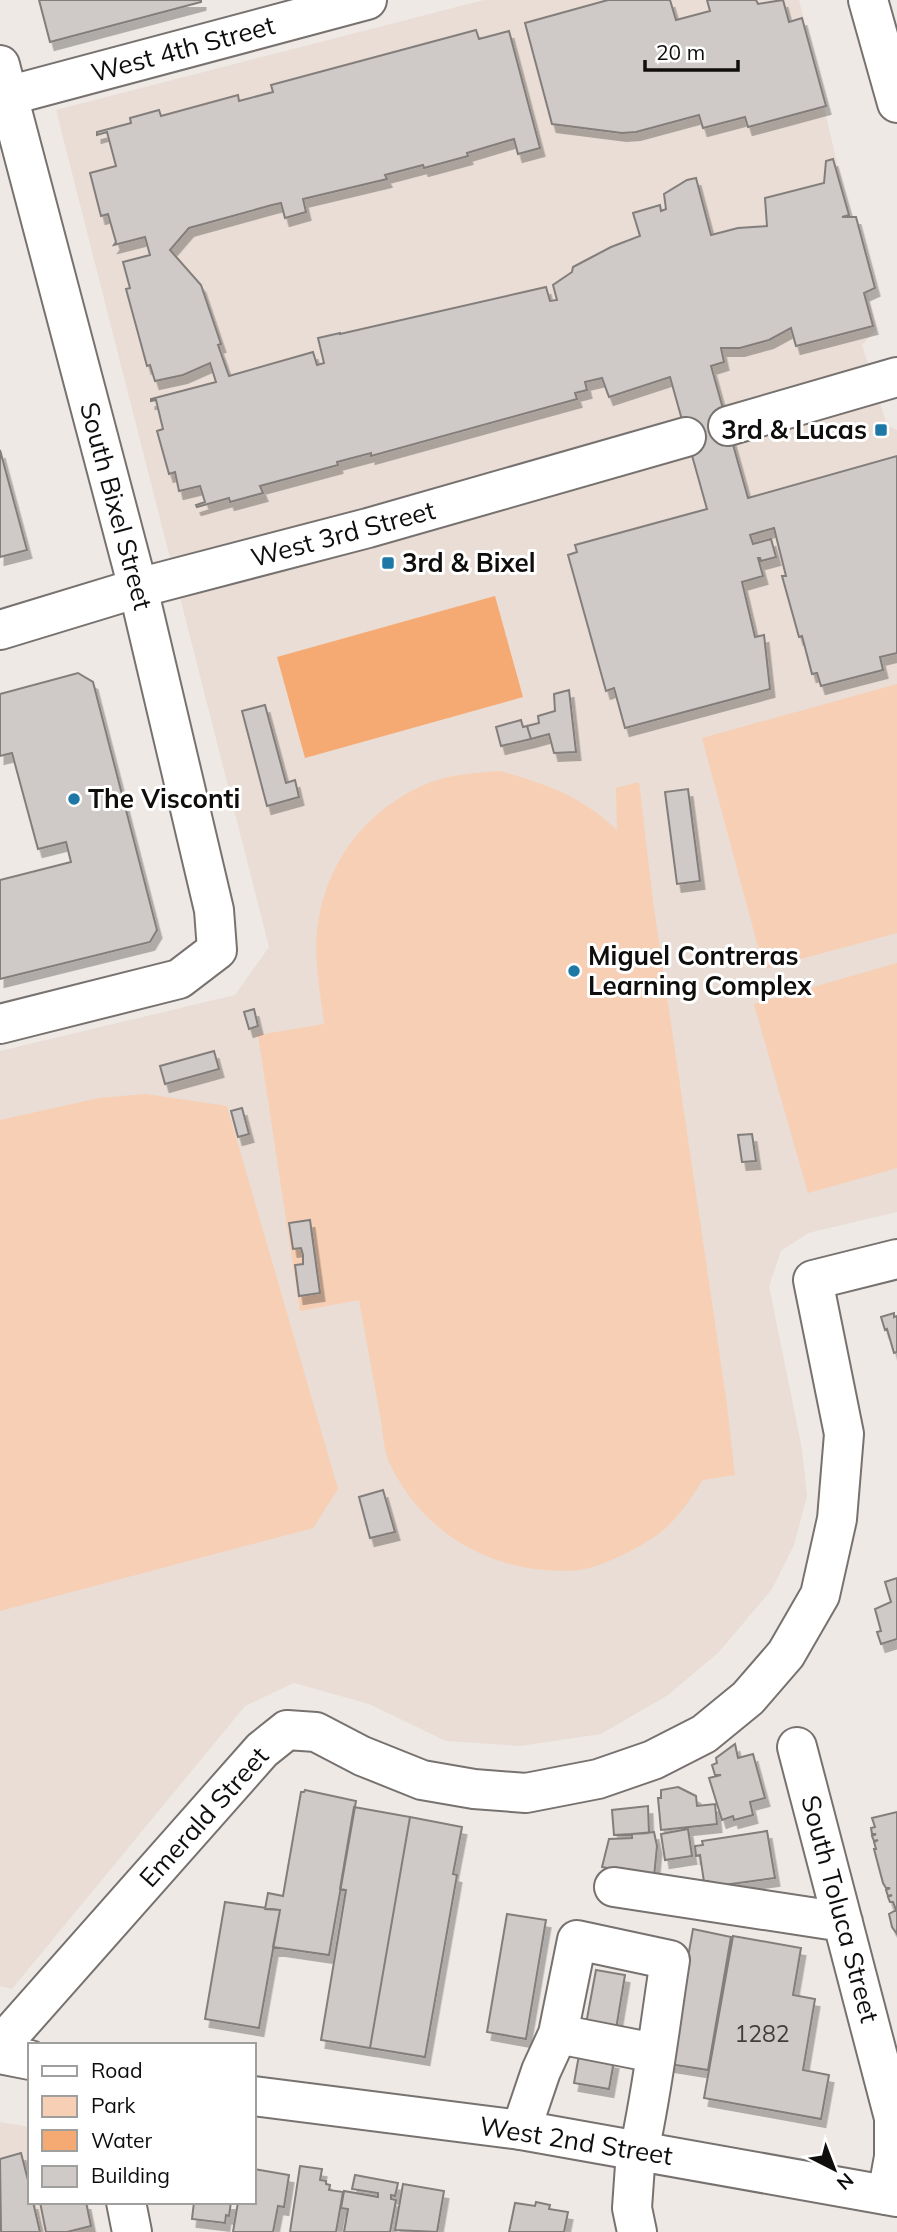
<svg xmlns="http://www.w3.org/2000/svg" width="897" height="2232" font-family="Mulish,sans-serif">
  <defs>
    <filter id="shadow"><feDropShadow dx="4.5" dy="8" stdDeviation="0" flood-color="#0004"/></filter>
  </defs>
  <rect width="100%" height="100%" fill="#eee9e5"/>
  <!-- built -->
  <path fill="#e9ddd5" d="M484,0H799L876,330L862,345L887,425L897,430V1212L808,1233L781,1251L769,1286L802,1449L807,1496L794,1545L772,1589L719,1652L668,1695L601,1734L520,1746L446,1741L369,1704L294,1683L245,1706L12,1989L0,1986V1051L235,995L269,947L56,110Z
    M0,2122L30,2127V2202H88L95,2232H0Z"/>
  <!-- green -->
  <path fill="#f7cfb4" d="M897,684V933L764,969L702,738Z
    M500,771C549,785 579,795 617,830L616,788L639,782L653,901L726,1398L735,1475L703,1480C689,1501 674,1525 651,1539C633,1551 610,1562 589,1568C572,1572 553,1571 536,1569C471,1561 417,1522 389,1462C383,1448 383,1430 380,1415C373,1377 366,1339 359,1300L300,1311L258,1035L324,1024C320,989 312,952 319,917C331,855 369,809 426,784C449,774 476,773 500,771Z
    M897,963V1168L808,1193L754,1004Z
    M145,1094L227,1106L338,1489L313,1528L0,1611V1120L99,1098Z"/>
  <!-- water -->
  <path fill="#f5aa73" d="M495,596L523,697L305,758L277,657Z"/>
  <!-- building -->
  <path fill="#cfcac7" stroke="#837e7b" stroke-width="2" filter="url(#shadow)" d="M39,0H201V2L50,42Z
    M608,0H670L676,20L710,11L707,0H756L758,4L783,0L789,22L802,18L826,106L748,127L745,117L703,128L699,115L636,132L622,133L552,124L525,23Z
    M476,30L479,39L509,31L540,148L518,154L514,139L507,141L467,153L468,156L424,168L423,165L385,175L387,179L303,199L306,212L285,218L281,203L272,205L189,228L170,250L201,285L221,344L218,345L229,376L313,352L317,365L324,363L318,338L340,333V334L546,287L550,301L557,300L553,285L572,272L573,267L611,247L640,236L633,213L660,205L661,211L666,209L664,194L687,180L696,178L711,235L738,228L767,226L765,198L824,183L826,161L833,159L849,215L842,217H856L875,288L864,293L873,326L796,346L791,328L769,340L740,348H721L724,362L711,366L748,498L897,456V653L880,657L883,670L821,686L817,673L812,674L802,636L799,637L782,576H786L774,528L750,535L753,544L771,539L776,557L761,561L760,558H758L763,576L742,582L755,637L764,635L770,689L625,728L614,688L606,691L568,555L577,552L575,545L707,509L670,377L609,397L602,378L585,382L587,390L575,393L577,399L371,456V453L337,462L338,465L260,486L263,493L230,502L229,498L197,507L196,505L205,502L200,486L179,491L175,472L169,474L157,431L163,429L156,400L151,401V399L216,382L210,363L183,375L155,381L150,365L147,366L126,289L130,288L123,262L150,255L145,237L114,245L116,242L108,214L101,216L90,173L116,166L107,132L97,135V132L131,123L130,118L159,110L161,116L238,95L239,101L273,92L271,85Z
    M0,450L27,550L0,557Z
    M78,673L93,682L157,930L150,942L0,979V880L71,862L66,842L38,849L12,753L0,756V694Z
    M569,690L576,752L554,753L549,734L531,739L527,726L539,723L538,716L555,711L554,694Z
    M265,705L286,783L295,780L299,797L267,806L242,711Z
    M521,720L523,727L527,726L531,739L501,746L496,727Z
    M688,789L700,881L677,884L665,792Z
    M254,1009L258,1026L249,1029L244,1012Z
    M214,1051L219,1069L165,1084L160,1066Z
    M242,1108L249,1134L238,1137L231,1111Z
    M752,1134L756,1161L742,1162L738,1135Z
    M310,1220L320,1293L299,1296L295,1265L303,1264V1255L301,1248L293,1249L289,1223Z
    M894,1313V1317L897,1316V1352L894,1353L887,1329L885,1330L881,1317Z
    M383,1490L395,1532L370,1538L359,1497Z
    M897,1578V1639L881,1644L877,1632L881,1631L875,1609L891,1602L885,1582Z
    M735,1744L738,1758L753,1754L765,1798L750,1802L753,1815L734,1820L733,1816L722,1820L709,1778L721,1775H715L712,1765L717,1763L716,1758Z
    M678,1787L696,1796L697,1806L715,1804L717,1824L661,1830L658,1798H661V1790Z
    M305,1790L356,1801L329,1955L273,1947L280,1910L265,1909L268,1893L283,1896L301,1792H304Z
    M648,1806L649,1833L614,1835L612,1810Z
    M354,1807L410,1817L370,2048L321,2040L346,1890L340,1889Z
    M897,1812V1934L892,1927L889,1914L896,1910L893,1902H890L888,1897L892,1895L888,1896L886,1890L890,1888H886L883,1883L874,1849H876L874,1842L878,1840L874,1841L872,1836L876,1834H872L871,1828L875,1827L872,1818Z
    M410,1817L462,1827L453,1874L457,1875L425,2057L370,2048Z
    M688,1829L692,1856L665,1860L661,1834Z
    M767,1831L775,1878L709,1887L708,1881L704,1882L700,1855L696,1856L695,1846L703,1845L702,1841Z
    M654,1832L657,1846L654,1877L602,1867L609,1839L632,1838V1834Z
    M225,1902L280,1910L259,2028L205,2019Z
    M507,1914L546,1920L526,2039L487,2032Z
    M693,1929L731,1937L708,2070L669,2064Z
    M733,1936L801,1948L793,1995L815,1999L803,2070L829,2075L821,2119L704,2098Z
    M596,1970L625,1975L616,2029L586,2024Z
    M579,2055L614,2061L609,2089L574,2083Z
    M21,2153L30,2188V2202H33L40,2232H1L0,2159Z
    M300,2166L322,2169L320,2180L326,2181V2184L330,2185L329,2190L343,2192L336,2232H290Z
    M254,2169L289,2175L284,2207L278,2206L273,2232H233L238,2202H254Z
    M355,2175L398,2183L395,2196L391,2195V2199L396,2200L390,2232H344L348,2209L341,2208L344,2191L378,2197V2193L352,2189Z
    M403,2184L444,2191L437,2232L395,2230Z
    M40,2202H86L91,2226L67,2232H46Z
    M194,2202H231L229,2216L226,2215L225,2223L192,2219Z
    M536,2202L550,2205L549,2209L568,2212L564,2232H509L515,2203L535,2206Z"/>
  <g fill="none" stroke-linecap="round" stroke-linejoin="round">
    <!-- minor casing -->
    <g stroke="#77726f" stroke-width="42">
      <path id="minor" d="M868,0L897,103
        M0,65L138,588L214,910L217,950L179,979L0,1024
        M0,98L367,0
        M797,1747L894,2118V2157L887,2195
        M614,1887L843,1922
        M0,2046L262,1750L287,1730L316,1732L362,1756L422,1780L474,1789L526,1793L598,1779L653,1760L704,1734L748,1698L786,1654L820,1595L837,1519L844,1434L813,1280L897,1259
        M521,2130L541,2071L558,2034
        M636,2151L632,2208L637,2232
        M639,2151C653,2088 660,2024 670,1960L577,1940L558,2034L655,2053
        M126,2202L132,2232"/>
    </g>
    <!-- major casing -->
    <g stroke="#77726f" stroke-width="42">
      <path id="major" d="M728,426L897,377
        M0,630L138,588L368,528L686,437
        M0,2054L30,2060
        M254,2096L521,2130L897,2197"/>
    </g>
    <!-- minor -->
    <use href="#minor" stroke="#fff" stroke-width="38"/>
    <!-- major -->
    <use href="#major" stroke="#fff" stroke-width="38"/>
  </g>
  <!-- markers -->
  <g fill="#1d78a6" stroke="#fff" stroke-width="2.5">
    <rect x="874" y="423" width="14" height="14" rx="3.5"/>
    <rect x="381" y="556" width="14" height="14" rx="3.5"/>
    <circle cx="74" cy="799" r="7"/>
    <circle cx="574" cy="971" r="7"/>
  </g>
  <g text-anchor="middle" stroke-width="6" stroke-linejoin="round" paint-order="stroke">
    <!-- number labels -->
    <g font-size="23" fill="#403d3c">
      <text x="762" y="2042">1282</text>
    </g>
    <!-- street labels -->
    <g font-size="26" fill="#100e0d" stroke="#fff">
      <text transform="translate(183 49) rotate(-15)" y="9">West 4th Street</text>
      <text transform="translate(116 506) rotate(75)" y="9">South Bixel Street</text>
      <text transform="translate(343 534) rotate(-15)" y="9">West 3rd Street</text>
      <text transform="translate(204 1817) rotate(-48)" y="9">Emerald Street</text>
      <text transform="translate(840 1909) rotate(75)" y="9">South Toluca Street</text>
      <text transform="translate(576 2141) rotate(9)" y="9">West 2nd Street</text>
    </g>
    <!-- poi labels -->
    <g font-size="26" font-weight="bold" fill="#100e0d" stroke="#fff" text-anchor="start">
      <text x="867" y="439" text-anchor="end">3rd &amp; Lucas</text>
      <text x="402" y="572">3rd &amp; Bixel</text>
      <text x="88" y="808">The Visconti</text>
      <text x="588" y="965">Miguel Contreras<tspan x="588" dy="30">Learning Complex</tspan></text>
    </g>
  </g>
  <!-- legend -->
  <rect x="28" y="2043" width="228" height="161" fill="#ffffff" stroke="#9f9f9e" stroke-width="2"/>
  <rect x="42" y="2066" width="35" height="10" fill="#ffffff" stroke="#9f9f9e" stroke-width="2"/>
  <text x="91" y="2078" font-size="21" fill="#100e0d">Road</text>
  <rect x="42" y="2096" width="35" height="21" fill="#f7cfb4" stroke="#9f9f9e" stroke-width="2"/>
  <text x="91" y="2113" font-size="21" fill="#100e0d">Park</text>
  <rect x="42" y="2130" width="35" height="21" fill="#f5aa73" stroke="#9f9f9e" stroke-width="2"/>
  <text x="91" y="2148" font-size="21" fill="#100e0d">Water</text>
  <rect x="42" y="2166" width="35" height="21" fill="#cfcac7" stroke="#9f9f9e" stroke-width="2"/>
  <text x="91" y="2183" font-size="21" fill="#100e0d">Building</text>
  <!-- north arrow -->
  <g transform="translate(834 2169) rotate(138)" stroke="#ffffff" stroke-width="5" paint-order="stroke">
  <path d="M0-5L12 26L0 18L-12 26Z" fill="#100e0d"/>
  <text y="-10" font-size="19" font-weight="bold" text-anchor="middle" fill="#100e0d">N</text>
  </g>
  <!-- scale -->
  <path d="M645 60v10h93v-10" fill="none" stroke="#100e0d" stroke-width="3.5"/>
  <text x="656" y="60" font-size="21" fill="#100e0d" stroke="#ffffff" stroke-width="5" paint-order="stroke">20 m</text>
</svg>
